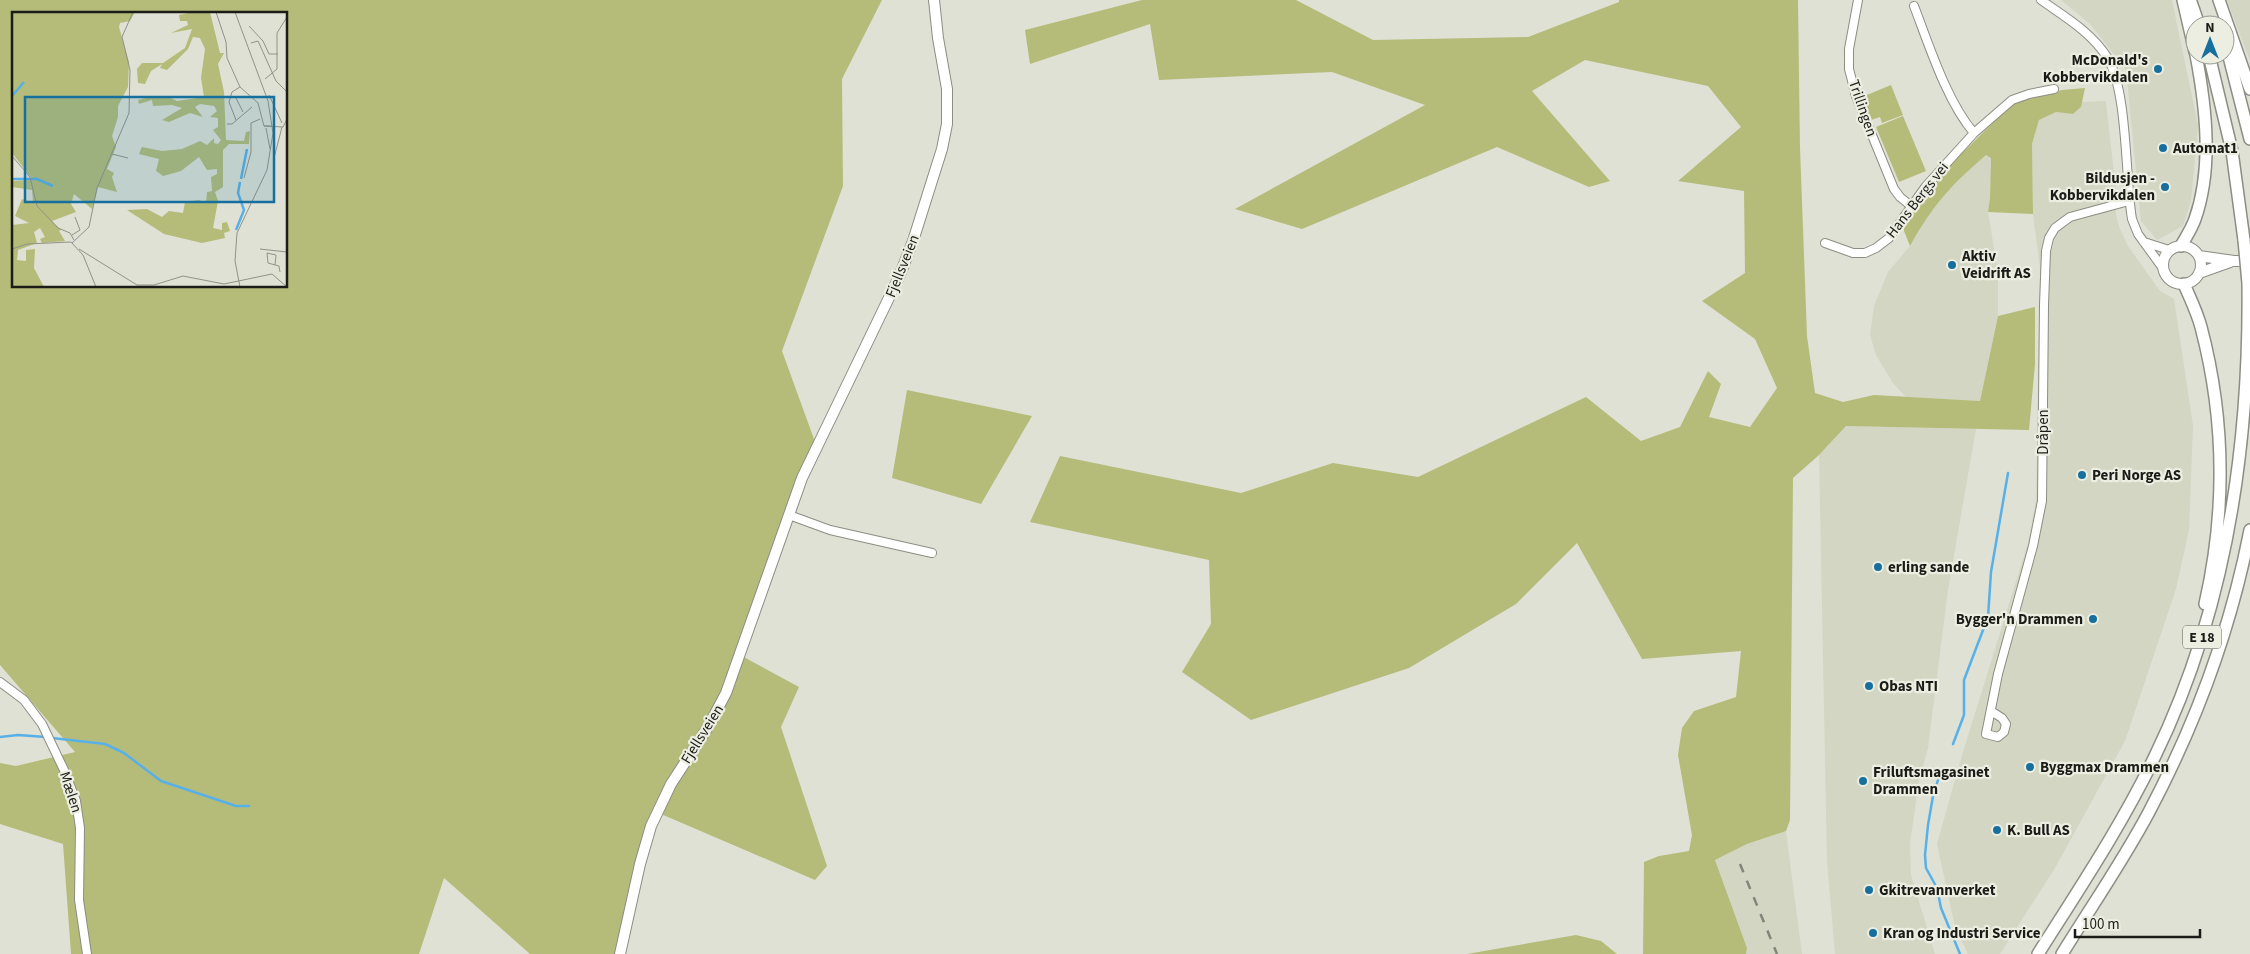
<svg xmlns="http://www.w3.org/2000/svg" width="2250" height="954" font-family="'Source Sans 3',sans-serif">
  <rect width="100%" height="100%" fill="#dfe1d5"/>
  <!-- built -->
  <path fill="#d3d6c3" d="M2061,0H2172L2198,125L2191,201L2183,226L2157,240L2141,221L2126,70L2090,24Z
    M2227,0H2250V61Z
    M2106,101L2116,191V215L2120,229L2128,246L2160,291L2174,299L2193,426L2189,530L2176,589L2125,741L2055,868L2000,954H1968L1955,927L1937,844L1962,755L2028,543L2036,500L2040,268L2033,214L2032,144L2039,120L2056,112L2073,114L2081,107V102Z
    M1986,155L1991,157L1990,198L1988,212L1998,272V316L1980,401L1906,397L1893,383L1876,355L1870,335L1874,306L1888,272L1910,246L1929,212L1955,181Z
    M1846,426L1976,429L1948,590L1928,748L1919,780L1910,844L1911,875L1935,954H1835L1827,861L1819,455Z
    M1786,831L1802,954H1746L1747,948L1715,860L1747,844Z"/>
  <!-- green -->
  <path fill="#b5bc79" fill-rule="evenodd" d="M0,0H882L842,79L843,186L782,351L818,450L779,540L742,656L799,687L781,727L827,866L815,880L654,811L618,954H530L444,878L419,954H71L63,844L0,824V763L16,766L75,752L0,665ZM14,14H286V286H14Z
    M1142,0H1296L1373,40L1528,37L1619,2V0H1798L1800,148L1807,336L1815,393L1843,402L1874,395L1980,401L1998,316L2035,307V364L2029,430L1846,426L1819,455L1793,478L1790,820L1786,831L1747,844L1715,860L1747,948L1746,954H1643L1644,862L1659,856L1689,851L1692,835L1678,755L1682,728L1694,711L1736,697L1741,651L1642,659L1577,543L1516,604L1409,668L1251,720L1182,672L1211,624L1209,560L1030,522L1060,456L1241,493L1333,463L1418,477L1586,397L1641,441L1680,427L1708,371L1721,384L1709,417L1750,427L1777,388L1755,339L1702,301L1745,273L1744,191L1678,181L1741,127L1708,86L1585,60L1532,91L1610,181L1589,187L1497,147L1302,229L1235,209L1425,105L1332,72L1159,80L1150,24L1030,64L1025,30Z
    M1891,85L1903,115L1882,123L1880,117L1871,120L1862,97Z
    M2085,88L2081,107L2073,114L2056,112L2039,120L2032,144L2033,214L1988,212L1990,198L1991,158L1986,155C1950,186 1933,205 1910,246L1904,231V226L1944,171L2013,103L2062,90Z
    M1903,116L1926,171L1899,182L1876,127Z
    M907,390L1032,416L981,504L892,478Z
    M1576,935L1601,941L1617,954H1467Z"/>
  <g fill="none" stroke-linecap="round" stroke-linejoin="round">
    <!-- stream -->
    <path stroke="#58b0e8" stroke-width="2.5" d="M0,737L18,735L46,737
      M52,738L105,744L124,753L161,781L236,806H249
      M1953,744L1964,715V680L1988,617L1991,572L2008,473
      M1941,770L1933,796L1928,825L1925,855L1926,868L1937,888L1941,908L1960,954"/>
    <!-- minor casing -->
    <g stroke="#8c8d83" stroke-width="10">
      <path id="minor" d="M1858,0L1849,49V69L1856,96L1894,189L1900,197L1911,206
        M2041,0C2065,17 2091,32 2107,57C2128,90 2125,178 2132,219L2138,234L2162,267
        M1914,6C1929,45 1947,102 1974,133
        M2144,242L2169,250
        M1825,243L1853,253H1865L1876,248L1889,238L1926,186L1974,133L2012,100L2029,94L2054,89
        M789,515L830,530L932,553
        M0,682L24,700L42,724L64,770L76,801L80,828L79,900L87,954
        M1991,711L2002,718L2006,724L2004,732L1998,737L1986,734L1998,674L2033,546L2042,501L2044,305L2046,251L2049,238L2055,228L2070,217L2129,201"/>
    </g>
    <!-- major casing -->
    <g stroke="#8c8d83" stroke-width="12">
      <path id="major" d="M2163 265a19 19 0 1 1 38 0a19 19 0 1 1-38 0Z
        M2199,256L2234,261H2250
        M2199,273L2230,262
        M620,954L640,864L651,826L671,784L708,727L726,693L802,478L899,277L913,241L942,149L947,124V89L938,38L934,0"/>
    </g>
    <!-- highway casing -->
    <g stroke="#8c8d83" stroke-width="14">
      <path id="highway" d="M2183,0L2195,52
        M2219,0L2250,89
        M2191,2L2199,25
        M2225,41L2250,139
        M2209,55L2232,151L2244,240
        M2181,246C2186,237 2192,228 2195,219C2213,168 2206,107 2196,55
        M2184,284C2190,298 2197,312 2201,327C2225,418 2226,512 2205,604
        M2038,954C2079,889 2122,825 2155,756C2226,610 2250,445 2248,283
        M2062,954C2091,907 2123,861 2149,812C2196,723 2231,628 2250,530"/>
    </g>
    <!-- minor -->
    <use href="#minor" stroke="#fff" stroke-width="8"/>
    <!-- major -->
    <use href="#major" stroke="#fff" stroke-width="10"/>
    <!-- highway -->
    <use href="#highway" stroke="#fff" stroke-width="11"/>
    <!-- rail -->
    <path stroke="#83847c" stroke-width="2.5" stroke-dasharray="9 9" stroke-linecap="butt" d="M1740,864L1777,954"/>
    <!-- highway-bridge casing -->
    <g stroke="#8c8d83" stroke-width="14" stroke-linecap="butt">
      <path id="highway-bridge" d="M2244,240L2248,283"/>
    </g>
    <!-- highway-bridge -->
    <use href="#highway-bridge" stroke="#fff" stroke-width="11"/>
  </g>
  <!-- markers -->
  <g fill="#176f9e" stroke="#eceee2" stroke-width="2">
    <circle cx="2158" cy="69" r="5"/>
    <circle cx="2163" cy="148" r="5"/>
    <circle cx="2165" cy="187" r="5"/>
    <circle cx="1952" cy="265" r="5"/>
    <circle cx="2082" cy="475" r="5"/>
    <circle cx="1878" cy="567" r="5"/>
    <circle cx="2093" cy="619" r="5"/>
    <circle cx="1869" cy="686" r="5"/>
    <circle cx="2030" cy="767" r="5"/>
    <circle cx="1863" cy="781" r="5"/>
    <circle cx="1997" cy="830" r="5"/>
    <circle cx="1869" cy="890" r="5"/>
    <circle cx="1873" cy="933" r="5"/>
  </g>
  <g text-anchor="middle" stroke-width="4.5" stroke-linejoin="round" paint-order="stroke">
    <!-- shield labels -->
    <rect fill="#eceee2" stroke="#5a5a54" stroke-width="1" x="2183" y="625.5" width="38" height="23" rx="4"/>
    <g font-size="14" font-weight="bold" fill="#1b1b17">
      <text x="2202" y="642">E 18</text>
    </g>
    <!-- poi labels -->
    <g font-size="15" font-weight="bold" fill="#1b1b17" stroke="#eceee2" text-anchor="start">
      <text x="2148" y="65" text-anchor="end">McDonald's<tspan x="2148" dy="17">Kobbervikdalen</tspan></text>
      <text x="2173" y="153">Automat1</text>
      <text x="2155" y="183" text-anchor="end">Bildusjen -<tspan x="2155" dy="17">Kobbervikdalen</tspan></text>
      <text x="1962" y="261">Aktiv<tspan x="1962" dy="17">Veidrift AS</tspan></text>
      <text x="2092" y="480">Peri Norge AS</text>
      <text x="1888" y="572">erling sande</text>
      <text x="2083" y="624" text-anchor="end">Bygger'n Drammen</text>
      <text x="1879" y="691">Obas NTI</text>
      <text x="2040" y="772">Byggmax Drammen</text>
      <text x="1873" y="777">Friluftsmagasinet<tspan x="1873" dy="17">Drammen</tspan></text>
      <text x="2007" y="835">K. Bull AS</text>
      <text x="1879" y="895">Gkitrevannverket</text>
      <text x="1883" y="938">Kran og Industri Service</text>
    </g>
    <!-- street labels -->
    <g font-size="15" fill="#1b1b17" stroke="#eceee2">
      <text transform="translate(1863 108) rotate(71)" y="5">Trillingen</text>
      <text transform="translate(1917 200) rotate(-52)" y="5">Hans Bergs vei</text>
      <text transform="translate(902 266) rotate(-68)" y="5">Fjellsveien</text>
      <text transform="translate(2043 432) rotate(-90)" y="5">Dråpen</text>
      <text transform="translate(702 734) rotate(-58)" y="5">Fjellsveien</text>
      <text transform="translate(71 792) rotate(72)" y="5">Mælen</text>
    </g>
  </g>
  <!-- overview -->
  <g transform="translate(12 12)">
    <rect width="275" height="275" fill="#dfe1d5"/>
    <path d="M0,0H123L118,9L108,11L107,15L117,50L116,75L106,94V105L100,124L104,135L95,157L102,161L100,165L105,180L86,175L80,197L62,182L59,192L64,200L40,209L49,218L47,219L53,229L30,231L28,227L33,225L28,216L22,220L25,231L6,238L5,248L14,249V238L23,237L22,256L32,275H0V213L17,211L3,204L10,187L21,191L20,178L0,175V169L21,168L0,141ZM181,0H198L208,41H212L206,52L212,80L214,128L232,129L234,120L238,119L237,132H217L211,138V175L203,180L206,189L201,216L210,218V211L215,210L218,219L212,221L213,226L190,231L152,222L115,198L135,197L150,205L157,199L171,201L173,190L187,188L194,191L195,180L200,179L199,165L205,162V157L195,158L187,145L169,159L151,164L144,159L147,147L127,142L130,135L150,139L170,137L188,129L195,133L202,126V131L206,132L209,128L201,118L206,115V106L198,105L205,99L202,94L188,92L183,95L191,105L178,101L157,110L150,108L170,96L160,93L141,94L140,88L127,92L126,88L142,84H155L165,89L192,85L189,66L193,37L188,26L181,25L176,37L155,58L148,56L150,52L139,59L133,72L126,71L125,57L130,51H151L173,36L180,17L159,21L176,13L175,9H168L167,3Z" fill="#b5bc79"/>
    <path fill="none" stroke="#58b0e8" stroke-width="2.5" d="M0,84L12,70M0,167H25L41,174M229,167L235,137M224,218L232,198L226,181L228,170"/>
    <path fill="none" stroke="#919289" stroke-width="1" d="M204,0L214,30L215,46L228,75L246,91L252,114M223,0L256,89L261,121L255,158L225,221L223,249L228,275M237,14L251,29L257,42H266M239,31L246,29L264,69L275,80M253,67L265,57V21L275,5M257,83L270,111M224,86L231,100M224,108L217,90L220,80L228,75M215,112H220L240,95M260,114H252L271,115L275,107M254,116L258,137M100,142L116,146M0,144L18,165L25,194L46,216L58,221L62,228M262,146L270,115M232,166L239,140V111L248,107M60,223L68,218L63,205M60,231L77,215L85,176L117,101L118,58L110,25L121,0M0,237L15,232L59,230L71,243L84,275M67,237L125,273H142L171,264L212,272L260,262L275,275M248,237L275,240M263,253L264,243L255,241L256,251L267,254L268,260"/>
    <path fill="#176f9e" fill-opacity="0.15" stroke="#176f9e" stroke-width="2.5" d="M13,85H262V190H13Z"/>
    <rect width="275" height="275" fill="none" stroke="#1b1b17" stroke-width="2.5"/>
  </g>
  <!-- north arrow -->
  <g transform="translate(2210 40)"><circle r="24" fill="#eceee2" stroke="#989a91"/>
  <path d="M0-4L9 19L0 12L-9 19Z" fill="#176f9e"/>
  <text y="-8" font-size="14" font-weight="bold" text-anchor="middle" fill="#1b1b17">N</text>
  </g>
  <!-- scale -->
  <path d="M2075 929v8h125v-8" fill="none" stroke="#1b1b17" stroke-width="2.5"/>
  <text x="2082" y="929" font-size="15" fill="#1b1b17" stroke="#eceee2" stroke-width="4" paint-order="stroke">100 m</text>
</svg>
